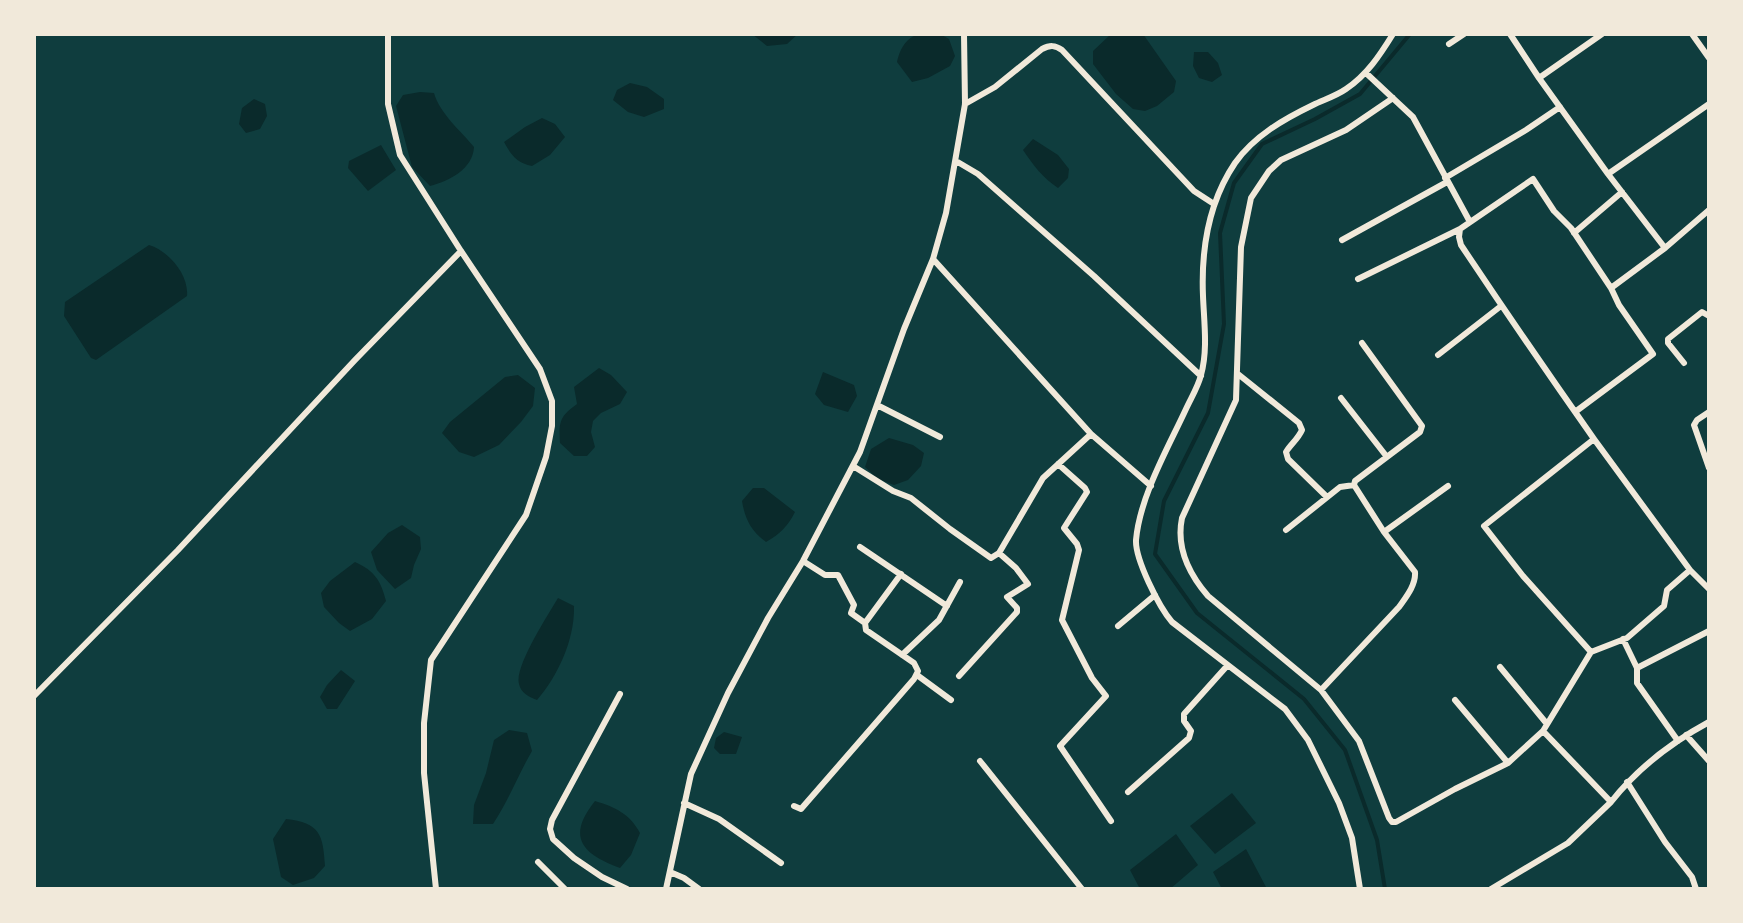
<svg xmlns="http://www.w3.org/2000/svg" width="1743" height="923" font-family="Lato,sans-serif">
  <rect width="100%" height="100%" fill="#0f3d3e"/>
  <!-- water -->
  <path fill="#0a2a2b" d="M752,34H798L787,44L767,46Z
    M920,34H940L949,39L955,56L950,66L928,78L912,82L897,62C900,49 906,37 920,34Z
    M1111,34H1143L1176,81L1174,92L1157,106L1145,111L1133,109L1116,94L1093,64V51Z
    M1194,52H1208L1218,63L1222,75L1212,82L1199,78L1193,66Z
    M630,83L647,87L664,99V109L644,117L628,112L613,100L617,90Z
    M420,92L434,93C440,114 461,131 474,147C473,169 449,181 430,186L412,167L396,106L403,95Z
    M254,99L265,104L267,116L260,129L246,133L239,124L242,108Z
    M542,118L555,124L565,137L550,155L532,166C517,163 511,155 504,142L525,127Z
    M1033,139L1058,155L1069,169L1068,178L1058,188C1043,178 1033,165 1023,150Z
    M381,145L396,170L368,191L348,168L349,161Z
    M149,245C169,251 189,275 187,296L96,360L91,358L64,316L65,302Z
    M599,368L611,375L627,392L620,404L601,413L593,421L591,432L595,447L587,456H574L560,443C559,422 559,417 577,404L574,387Z
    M823,372L854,385L857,396L848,412L824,405L815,394Z
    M518,375L535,388L533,406L521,422L499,445L474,457L459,452L442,433L450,422L505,377Z
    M889,438L913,445L924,453L921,466L908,480L894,485L878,479L865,467L871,449Z
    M753,488H764L795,512C788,526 780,534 766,542C751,531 745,519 742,501Z
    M402,525L420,537L421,549L414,565L411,578L395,589L377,570L371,552L388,533Z
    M355,562C375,571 381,581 386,601L372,619L350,631L339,623L324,607L321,593L330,581Z
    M558,598L574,606C575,639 558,676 537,700C529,697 521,693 519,684C514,667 548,615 558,598Z
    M341,670L355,681L337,709H327L320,697L327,685Z
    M509,730L527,733L532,751C518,775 509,800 493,824H473L474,805L486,773L494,740Z
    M724,732L742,737L736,754H720L714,748L716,738Z
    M1232,793L1256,823L1215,854L1190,826Z
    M595,801C615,807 630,814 640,833L631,855L620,868C582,854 566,837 595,801Z
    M286,819C320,823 323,834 325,866L314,878L293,885L281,877L273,839Z
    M1176,834L1198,865L1170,889H1140L1130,870Z
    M1246,849L1267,889H1222L1213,872Z"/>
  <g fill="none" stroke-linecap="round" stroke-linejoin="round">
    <!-- stream -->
    <path stroke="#0a2a2b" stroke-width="4" d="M1385,889L1377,840L1345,750L1304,699L1197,613L1155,554L1164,501L1208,413L1224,324L1220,233L1234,183L1262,144L1315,119L1360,94L1410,34"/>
    <!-- minor -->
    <path stroke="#f1e9da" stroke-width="6" d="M388,34V104L400,155L461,251L540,369L552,401V426L546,457L526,515L431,660L424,723V773L436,889
      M1510,34L1539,78
      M1602,34L1539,78L1608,174L1709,104
      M1692,34L1709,58
      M1449,44L1464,34
      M1366,73L1413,117L1470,222
      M965,104L995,87L1042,49C1050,45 1055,45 1062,50L1194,191L1214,204
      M956,161L978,174L1094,276L1201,376
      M1608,174L1665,248
      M1445,178L1526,130L1560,107
      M1574,233L1622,192
      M1342,240L1447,182
      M933,259L1091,434L1151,486
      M1358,279L1460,229
      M1611,288L1665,248L1709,210
      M1362,343L1422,426L1420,432L1355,481L1354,485L1384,532L1415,572C1416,585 1406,597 1399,607L1321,690L1359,741L1389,818L1392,822H1396L1455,789L1508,763L1543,731L1591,652L1523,576L1484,526L1594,439C1549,375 1505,311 1461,245L1459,237L1460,229L1533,179L1554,211L1571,228L1611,288L1619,305L1653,354L1575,412
      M1438,355L1501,306
      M1684,363L1668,343V339L1702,312L1709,316
      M1238,374L1299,423L1302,430C1298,439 1291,444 1286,452L1288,459L1327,497
      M1341,398L1387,457
      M877,405L940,437
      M1709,412L1697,420L1694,425L1709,468
      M1058,464L1085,488L1087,492L1064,528L1077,544L1079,550L1062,620L1092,678L1106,696L1060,746L1111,821
      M853,466L893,491L911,498L950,529L991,558L999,553L1043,478L1091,434
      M1286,530L1340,487L1354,485
      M1384,532L1448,486
      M860,547L947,606
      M1690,570L1709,589
      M865,623L901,574
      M1118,626L1155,595
      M1623,639L1637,668V683L1678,741
      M1591,652L1627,638L1664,606L1667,590L1690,570L1594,439
      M902,655L939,620L960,582
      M1500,667L1547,724
      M1637,668L1709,631
      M917,675L951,700
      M959,676L1017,612V608L1007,597L1028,584L1016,568L999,553
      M1321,690L1208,596C1189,574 1176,547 1182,518L1236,400L1241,247L1251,198L1269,171L1281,160L1346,130L1393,98
      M620,694L552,820L550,829L553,839L574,858L602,877L627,889
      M34,696L178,550L355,360L461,251
      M1455,700L1508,763
      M1543,731L1611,802C1637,769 1672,742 1709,722
      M1686,735L1709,761
      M980,761L1082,889
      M1627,782L1665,842L1692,877L1696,889
      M1128,792L1189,738L1191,731L1184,721V714L1227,666
      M684,803L719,819L781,863
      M794,806L801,809L914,679L918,671L914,663L866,630L865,623L851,613L854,605L838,575H825L803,561
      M538,862L565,889
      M670,872L684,878L699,889
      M666,889L691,774L728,693L768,618L803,561L860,452L904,329L933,259L946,213L965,104L964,34
      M1360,889L1352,838L1339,803L1308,740L1285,709L1172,622C1159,607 1135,559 1136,540C1140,496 1168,448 1186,409C1191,398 1198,387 1201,375C1208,350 1204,322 1203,296C1201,249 1208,203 1235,163C1254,136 1284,119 1313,105C1323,100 1336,96 1346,89C1367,75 1380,55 1393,34
      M1491,889L1568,843L1611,802"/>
  </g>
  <!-- border -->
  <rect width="1743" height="923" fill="none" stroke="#f1e9da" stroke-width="72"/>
</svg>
